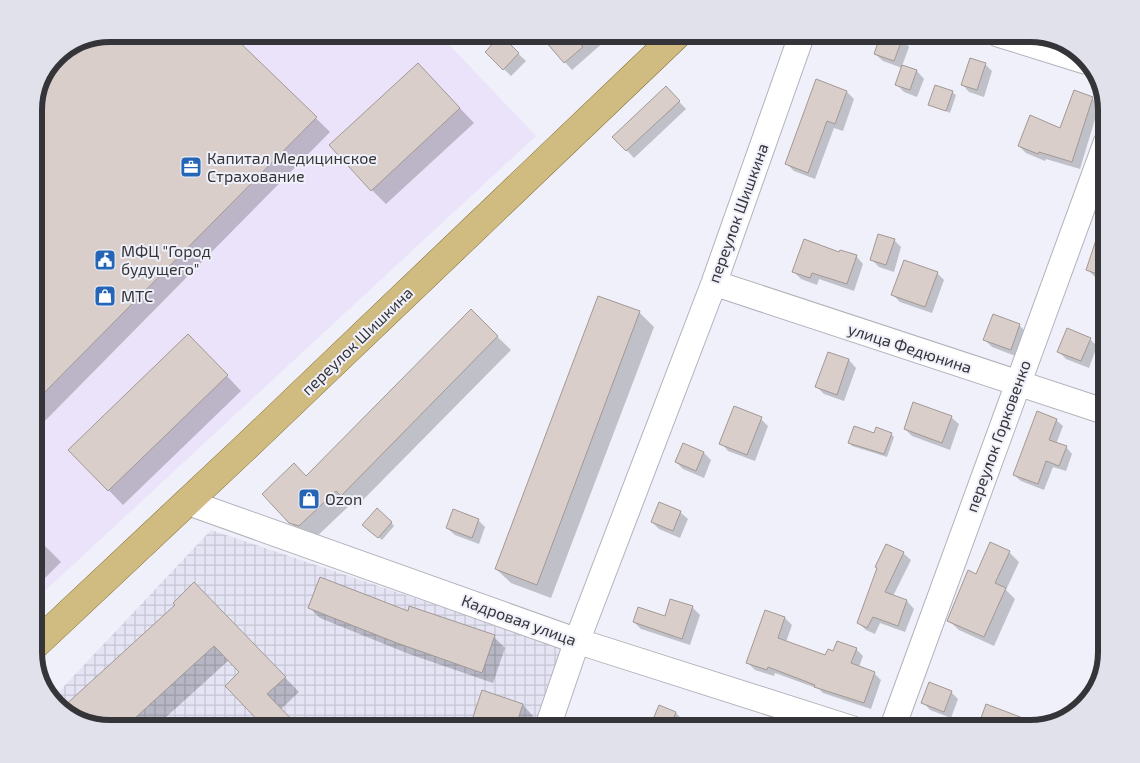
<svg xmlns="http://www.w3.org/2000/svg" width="1140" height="763" font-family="'Exo 2',sans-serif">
  <defs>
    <pattern id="industrial-grid" width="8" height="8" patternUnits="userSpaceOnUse" patternTransform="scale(1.25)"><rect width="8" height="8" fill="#e4e4f5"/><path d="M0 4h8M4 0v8" fill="none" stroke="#c4c4d3"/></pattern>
  </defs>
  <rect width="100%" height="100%" fill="#f0f0fa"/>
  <!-- commercial -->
  <path fill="#eae3f9" d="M110,34H439L536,136L34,601V106L56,56Z"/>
  <!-- industrial -->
  <path fill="url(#industrial-grid)" d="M211,530L567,649L536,729H110L68,716L52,699Z"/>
  <!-- shadow -->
  <path fill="#0003" d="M110,34H230L330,132L34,432V106L47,76L74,49Z
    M558,34H622L617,38L613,34L572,70L548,43Z
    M883,34L902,39L909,47L902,66L917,71L924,79L917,97L904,92L896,84L902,68L883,61L875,54Z
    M501,37L526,61L511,76L486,52Z
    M985,64L992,71L984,97L969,92L962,84Z
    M432,79L474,123L386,204L372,190Z
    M816,81L847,92L854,99L843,131L834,128L815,179L794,171L787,164Z
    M666,88L686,109L634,158L614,137Z
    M952,92L956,95L950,113L930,104Z
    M1092,98L1099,106L1080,169L1046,159L1045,161L1026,153L1019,146L1061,130Z
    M894,240L901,247L894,272L879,267L871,259Z
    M1095,248L1106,252V281L1095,277L1088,270Z
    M840,254L856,256L863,264L854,291L819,279L817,285L801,279L793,271Z
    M937,273L944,280L932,313L900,302L892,294Z
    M471,311L511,350L355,508L351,504L313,540L304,537L290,522L306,478Z
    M639,312L654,327L551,598L511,583L496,569Z
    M1019,325L1027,333L1018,357L992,347L985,340Z
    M1090,339L1097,346L1089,368L1066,359L1058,351Z
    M203,350L241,391L123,505L70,450Z
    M828,353L849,360L856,368L844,401L824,394L817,387Z
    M951,417L959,424L950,450L912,436L905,429Z
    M761,419L768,426L755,461L728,451L721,443Z
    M1056,420L1063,426L1056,444L1066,447L1072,454L1066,471L1053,467L1044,490L1021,481L1014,475Z
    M874,434H891L894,437L887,457L852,446L849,442Z
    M704,453L711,460L704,478L683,469L676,462Z
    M680,512L688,519L680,538L659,529L652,522Z
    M478,520L485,527L479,544L455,535L447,528Z
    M391,522L394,526L382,540L367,528Z
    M34,535L61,562L35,588L34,586Z
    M1009,552L1019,562L1006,590L1015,599L994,646L959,630L948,620L977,576Z
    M903,553L911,560L893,596L907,601L914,609L905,632L880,623L875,634L866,630L859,623Z
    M209,599L299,692L280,710L299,729H268L226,686L241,672L229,660L153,729H110L68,716L61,710L176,605Z
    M309,607L408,613L494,637L505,648L493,683L409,654L320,618Z
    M692,607L700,615L690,645L641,629L634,622L666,618Z
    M766,612L785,618L792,625L786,642L826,657L856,649L863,656L859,667L874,673L881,680L871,709L823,693L819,689L775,673L774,676L755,670L748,663Z
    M483,692L523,705L533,716L529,729H470Z
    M951,692L958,699L951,718L930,710L923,702Z
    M676,713L682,719L680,724L691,729L651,728Z
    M599,719L619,729H594Z
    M1028,719L1046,726L1030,729H999L981,721H1027Z"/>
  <!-- building -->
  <path fill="#d9ceca" stroke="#a29894" d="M110,34H231L317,117L34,403V106L49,72L71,50Z
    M556,34H571L583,47L564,63L546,42Z
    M881,34H893L903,37L894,61L874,54Z
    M501,35L519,53L503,70L485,52Z
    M970,58L986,63L977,90L961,85Z
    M418,63L460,108L371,191L329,145Z
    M902,65L917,70L910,90L895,85Z
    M816,79L847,91L835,124L827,121L808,173L785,164Z
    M935,85L953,91L946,111L928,105Z
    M666,86L680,101L626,151L612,137Z
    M1074,90L1093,97L1072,162L1039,152L1038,154L1018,146L1030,115L1060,128Z
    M1103,219L1106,220V277L1086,270Z
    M878,234L895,239L886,265L870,260Z
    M804,239L839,252L840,250L857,255L847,284L812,273L810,278L792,272Z
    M904,260L938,272L925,307L891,295Z
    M598,296L640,311L537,585L495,569Z
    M471,309L498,336L341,496L336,491L299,526L289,523L262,494L294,463L306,476Z
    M993,314L1020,324L1011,350L983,340Z
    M1067,328L1091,338L1081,361L1057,352Z
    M188,334L228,375L108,491L68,450Z
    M828,352L849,359L837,395L815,387Z
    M913,402L952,416L942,443L904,429Z
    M734,406L762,417L747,455L719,444Z
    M1037,411L1057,419L1049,440L1067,446L1059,466L1046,461L1038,484L1013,475Z
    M854,426L874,433L876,427L892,433L884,454L848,443Z
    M683,443L704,452L696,471L675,462Z
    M659,502L681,511L673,531L651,522Z
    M377,508L392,522L378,538L362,525Z
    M453,509L479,519L472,538L446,528Z
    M990,542L1010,551L995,583L1006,588L984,637L947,621L968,570L976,574Z
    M886,544L904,552L885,592L907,600L898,626L873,617L867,628L857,623L877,568L875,567Z
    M320,577L408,611L409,606L495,635L482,673L397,643L308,608Z
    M194,582L286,677L267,694L301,729H266L225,686L239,672L214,646L123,729H110L68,716L61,709L175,605L173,603Z
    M670,599L693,606L682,639L633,622L638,607L665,616Z
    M765,610L785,617L778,638L825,655L828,649L833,651L837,641L857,648L851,663L875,672L864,703L814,687L815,685L768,667L767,670L746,663Z
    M929,682L952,691L944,712L921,703Z
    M482,690L523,704L515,729H469Z
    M986,704L1044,726L1030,729H1001L980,721Z
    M659,705L676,712L670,729H649Z"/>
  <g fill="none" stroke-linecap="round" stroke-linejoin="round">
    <!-- minor casing -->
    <g stroke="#b2b2bb" stroke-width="27">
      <path id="minor" d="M998,34L1085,61
        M714,283L1106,412
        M187,502L577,641L853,729
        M547,729L577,641L714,283L802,34
        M892,729L1106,143"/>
    </g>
    <!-- major casing -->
    <g stroke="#867031" stroke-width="29">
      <path id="major" d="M34,646L249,444L678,34"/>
    </g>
    <!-- minor -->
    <use href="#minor" stroke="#fff" stroke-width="25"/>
    <!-- major -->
    <use href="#major" stroke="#d0bc80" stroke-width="28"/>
  </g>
  <!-- icons -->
  <defs>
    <g id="office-square" transform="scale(1.125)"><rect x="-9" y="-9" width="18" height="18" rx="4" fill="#2465b6" stroke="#f0f0fa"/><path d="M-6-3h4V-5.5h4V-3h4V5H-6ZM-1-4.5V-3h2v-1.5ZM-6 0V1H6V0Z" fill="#fff"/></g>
    <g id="civic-square" transform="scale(1.125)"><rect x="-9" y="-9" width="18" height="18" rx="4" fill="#2465b6" stroke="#f0f0fa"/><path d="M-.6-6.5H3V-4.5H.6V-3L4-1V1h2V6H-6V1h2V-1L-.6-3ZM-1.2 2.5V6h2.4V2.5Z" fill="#fff"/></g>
    <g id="shop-square" transform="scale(1.125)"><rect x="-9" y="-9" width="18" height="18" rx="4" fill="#2465b6" stroke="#f0f0fa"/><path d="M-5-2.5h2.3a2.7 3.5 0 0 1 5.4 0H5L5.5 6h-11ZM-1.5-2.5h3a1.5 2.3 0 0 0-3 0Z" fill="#fff"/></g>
  </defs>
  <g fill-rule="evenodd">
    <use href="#office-square" x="191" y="167"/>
    <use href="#civic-square" x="105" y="260"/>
    <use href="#shop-square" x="105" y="296"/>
    <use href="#shop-square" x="309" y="499"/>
  </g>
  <g text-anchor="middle" stroke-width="4" stroke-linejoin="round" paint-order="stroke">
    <!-- poi labels -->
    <g font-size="16" fill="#353539" stroke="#f0f0fa" text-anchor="start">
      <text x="207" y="164">Капитал Медицинское<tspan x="207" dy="18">Страхование</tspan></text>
      <text x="121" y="257">МФЦ "Город<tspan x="121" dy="18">будущего"</tspan></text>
      <text x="121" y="302">МТС</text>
      <text x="325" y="505">Ozon</text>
    </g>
    <!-- street labels -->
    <g font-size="16" fill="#353539" stroke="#f0f0fa">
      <text transform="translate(738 213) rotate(-70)" y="6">переулок Шишкина</text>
      <text transform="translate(357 341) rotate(-44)" y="6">переулок Шишкина</text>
      <text transform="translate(910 348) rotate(18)" y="6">улица Федюнина</text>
      <text transform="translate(998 436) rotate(-70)" y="6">переулок Горковенко</text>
      <text transform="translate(519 620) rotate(20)" y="6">Кадровая улица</text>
    </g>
  </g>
  <!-- crop -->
  <path d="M0 0H1140V763H0ZM110 42H1030A68 68 0 0 1 1098 110V652A68 68 0 0 1 1030 720H110A68 68 0 0 1 42 652V110A68 68 0 0 1 110 42Z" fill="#e1e1eb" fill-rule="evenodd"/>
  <path fill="none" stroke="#353539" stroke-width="6" d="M110 42H1030A68 68 0 0 1 1098 110V652A68 68 0 0 1 1030 720H110A68 68 0 0 1 42 652V110A68 68 0 0 1 110 42Z"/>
</svg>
